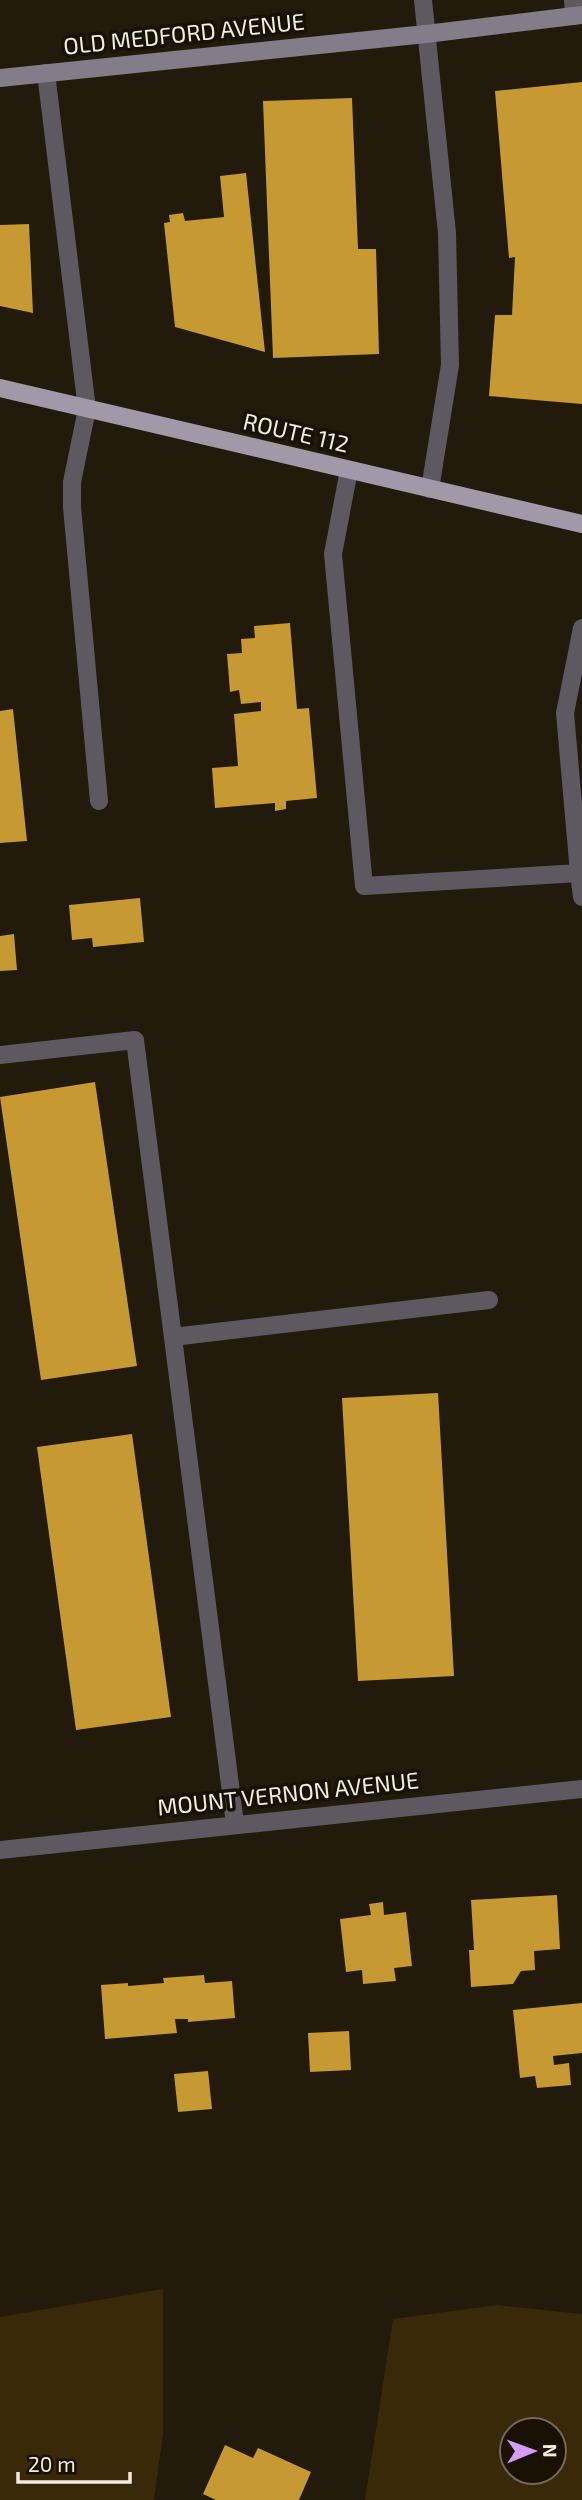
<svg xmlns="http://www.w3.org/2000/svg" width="582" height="2500" font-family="'Exo 2',sans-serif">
  <rect width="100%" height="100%" fill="#221a0a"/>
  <!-- green -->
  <path fill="#392908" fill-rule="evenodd" d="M163,2289V2433L154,2500H0V2317Z
    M497,2305L582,2314V2500H365L393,2319ZM554,2430V2472H512V2430Z"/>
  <!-- building -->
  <path fill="#c79932" d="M582,82V404L489,396L495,315H512L515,257L509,258L495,91Z
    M352,98L358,249H376L379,354L273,358L263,101Z
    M246,173L265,352L175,327L164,223L170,222L169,215L183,213L185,221L224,217L220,176Z
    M29,224L33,313L0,306V225Z
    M290,623L297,709L309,708L317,798L286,801V809L275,811V803L215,808L212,768L238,766L234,714L261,711V702L241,704L239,690L230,692L227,654L242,653L241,639L255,638L254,626Z
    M13,709L27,841L0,843V711Z
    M140,898L144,942L93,947L92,938L72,940L69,905Z
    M14,934L17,970L0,971V936Z
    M95,1082L137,1366L41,1380L0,1097Z
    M438,1393L454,1676L358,1681L342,1398Z
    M132,1434L171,1717L76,1730L37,1447Z
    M557,1895L560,1949L534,1951L535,1970L521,1971L513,1984L471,1987L469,1950H474L471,1900Z
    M383,1902L384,1915L406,1912L412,1966L394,1968L396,1981L363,1984L362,1970L346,1972L340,1919L371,1915L369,1904Z
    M204,1975L205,1983L232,1981L235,2018L188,2022V2019H175L177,2033L105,2039L101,1985L128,1983V1986L164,1983L163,1978Z
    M582,2003V2053L553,2056L554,2065L569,2063L571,2085L537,2088L535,2076L520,2078L513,2010Z
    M349,2031L351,2070L310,2072L308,2033Z
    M208,2071L212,2109L178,2112L174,2074Z
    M225,2445L253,2458L258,2448L311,2472L299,2500H216L203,2494Z"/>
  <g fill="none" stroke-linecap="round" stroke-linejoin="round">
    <!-- lane -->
    <path stroke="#5e5961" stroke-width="18" d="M423,0L447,233L450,365L430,489
      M573,0L574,16
      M46,73L87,409L72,482V507L99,801
      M349,470L333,554L364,886L579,873L565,713L582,628
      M579,873L582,897
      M173,1337L489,1300"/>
    <!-- street -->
    <path stroke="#5e5961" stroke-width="18" d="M0,1055L135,1040L235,1824
      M0,1850L582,1789"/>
    <!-- secondary -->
    <path stroke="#847d89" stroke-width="18" d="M0,78L426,34L582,15"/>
    <!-- primary -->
    <path stroke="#a298a8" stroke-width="18" d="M0,388L582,524"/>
  </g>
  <g text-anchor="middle" stroke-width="7" stroke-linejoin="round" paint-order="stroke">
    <!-- street labels -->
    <g font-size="23" fill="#f2ede2" stroke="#191103">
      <text transform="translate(184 34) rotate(-6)" y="8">OLD MEDFORD AVENUE</text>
      <text transform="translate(296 433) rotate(13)" y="8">ROUTE 112</text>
      <text transform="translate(288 1794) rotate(-6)" y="8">MOUNT VERNON AVENUE</text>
    </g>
  </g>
  <!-- north arrow -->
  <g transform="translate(533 2451) rotate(89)"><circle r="33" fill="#191103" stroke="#70695c" stroke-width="2"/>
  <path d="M0-5L12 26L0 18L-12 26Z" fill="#d79bf9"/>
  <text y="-10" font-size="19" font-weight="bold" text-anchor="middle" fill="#f2ede2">N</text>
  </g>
  <!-- scale -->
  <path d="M18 2472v10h112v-10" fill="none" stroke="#f2ede2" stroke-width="3.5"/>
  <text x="28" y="2472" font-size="21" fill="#f2ede2" stroke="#191103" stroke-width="5" paint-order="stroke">20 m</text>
</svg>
